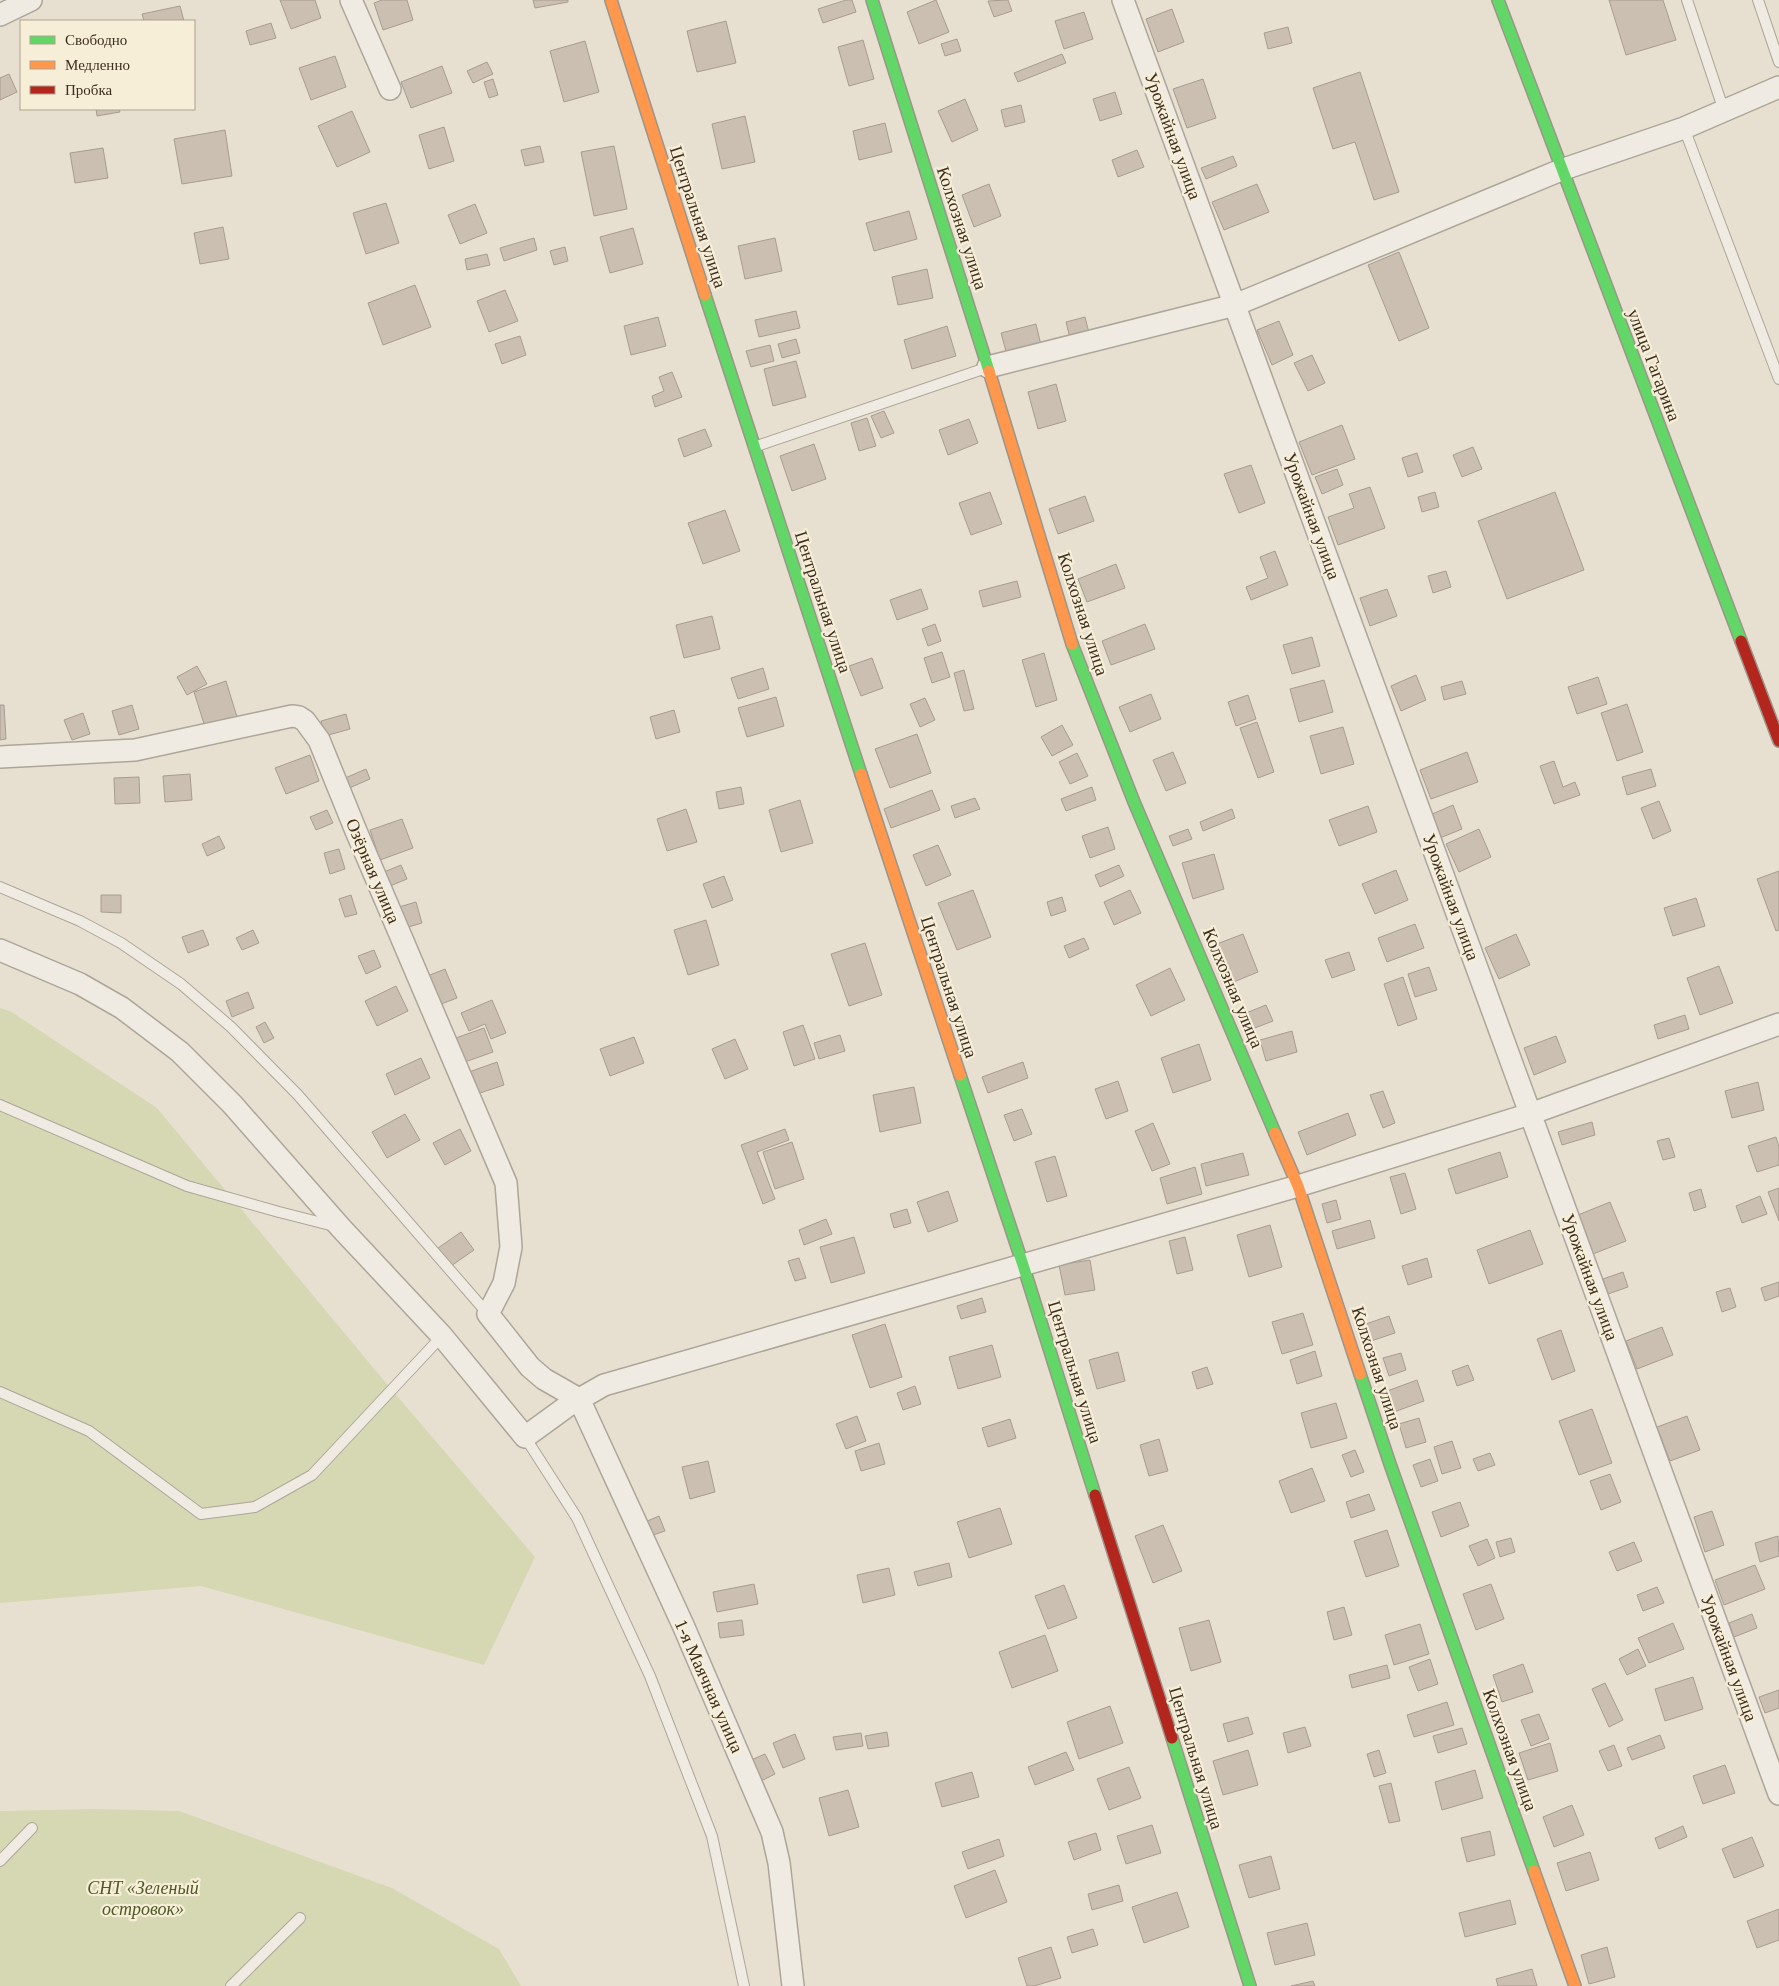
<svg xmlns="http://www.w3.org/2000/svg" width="1779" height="1986" font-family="'Times New Roman',serif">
  <rect width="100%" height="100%" fill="#e7e0d1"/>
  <!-- green -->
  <path fill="#d6d7b3" d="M0,1008L10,1011L157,1108L391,1389L535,1557L484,1665L201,1586L0,1603Z
    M94,1809L179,1811L392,1888L499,1949L521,1986H0V1811Z"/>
  <!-- building -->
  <path fill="#cbbfb2" stroke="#a89c90" d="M280,0H315L321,18L291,29Z
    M382,0H407L413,20L383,30L374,3Z
    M533,0H568V2L535,8Z
    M846,0H852L856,12L823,23L818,9Z
    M936,0L949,32L919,44L907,12Z
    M1008,0L1012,11L994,17L988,1Z
    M1609,0H1663L1676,40L1626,55Z
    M180,6L184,21H144L142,14Z
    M1172,9L1184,42L1158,52L1146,19Z
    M1084,12L1093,39L1064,49L1055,21Z
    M726,21L736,63L697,72L687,31Z
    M271,23L276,38L250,45L246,31Z
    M1288,27L1292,43L1268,49L1264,33Z
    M957,39L961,51L945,56L941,44Z
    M863,40L874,79L849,86L838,47Z
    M585,41L599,92L564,102L550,51Z
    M1062,54L1066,63L1018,82L1014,73Z
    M335,56L346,87L311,100L299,68Z
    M487,62L493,74L473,83L467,71Z
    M442,66L452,93L411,108L401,82Z
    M1360,72L1399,192L1374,200L1355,142L1333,149L1313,88Z
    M9,74L17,92L0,100V78Z
    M493,79L498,95L489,98L484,82Z
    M1203,79L1216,118L1187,128L1173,89Z
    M1115,92L1122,114L1100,121L1093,99Z
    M965,99L978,130L952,142L938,111Z
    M1021,105L1025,122L1005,127L1001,110Z
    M96,109H119L120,112L97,116Z
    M352,111L370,152L337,167L318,126Z
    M745,116L755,162L722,169L712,124Z
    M885,123L892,152L859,160L853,131Z
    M444,127L454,161L429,169L419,135Z
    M225,130L232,176L182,184L174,139Z
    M540,146L544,162L525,166L521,150Z
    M614,146L627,209L594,216L581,152Z
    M103,148L108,178L75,183L70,153Z
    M1137,150L1144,167L1118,177L1112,160Z
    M1233,156L1237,166L1206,179L1201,168Z
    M989,184L1001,216L974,227L962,195Z
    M1257,184L1269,212L1224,230L1212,202Z
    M386,203L399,243L366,254L353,213Z
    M475,204L487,233L460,244L448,215Z
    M909,211L917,239L874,251L866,223Z
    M223,227L229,259L200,264L194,233Z
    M633,228L643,264L610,273L600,237Z
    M534,238L537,250L504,261L500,248Z
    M775,238L782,271L745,279L738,246Z
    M565,247L568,261L554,265L550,251Z
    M1399,252L1429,328L1399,341L1368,265Z
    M487,254L490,265L467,270L465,259Z
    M927,269L933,298L898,305L892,277Z
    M415,285L431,327L383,345L368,303Z
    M505,290L518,321L489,332L477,301Z
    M796,311L800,328L759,337L755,320Z
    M658,317L666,346L631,355L624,326Z
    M1085,317L1089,333L1070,338L1066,322Z
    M1279,321L1293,355L1272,365L1257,330Z
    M1036,324L1041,345L1007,355L1001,333Z
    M947,326L956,356L912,369L904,340Z
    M520,336L526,355L502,364L495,344Z
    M796,339L800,353L782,358L778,344Z
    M770,345L774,361L751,367L746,351Z
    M1312,355L1325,383L1308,391L1294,363Z
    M796,361L806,397L773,406L764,369Z
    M672,372L682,397L655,407L652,396L664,391L659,377Z
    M1056,384L1066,421L1038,429L1028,392Z
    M884,411L894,433L881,438L871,416Z
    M867,418L876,446L859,451L851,423Z
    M969,419L978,443L948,455L939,430Z
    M1342,425L1355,459L1312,475L1299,442Z
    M705,429L712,446L684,457L678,439Z
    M814,444L826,479L792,491L780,456Z
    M1473,447L1482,469L1462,477L1453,455Z
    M1417,453L1423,472L1408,477L1402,458Z
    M1251,465L1265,503L1239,513L1224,474Z
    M1337,469L1343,485L1322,494L1315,477Z
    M1370,487L1385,528L1338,545L1328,517L1354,508L1349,494Z
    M990,492L1002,524L971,535L959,503Z
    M1435,492L1439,507L1422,512L1418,497Z
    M1555,492L1584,570L1507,599L1478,521Z
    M1085,496L1094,521L1058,534L1049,509Z
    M725,510L740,551L703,564L688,523Z
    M1275,551L1288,585L1251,600L1246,587L1268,578L1260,557Z
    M1116,564L1125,588L1087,602L1078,579Z
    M1446,571L1451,587L1433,593L1428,576Z
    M1017,581L1021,597L983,607L979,591Z
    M921,589L928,609L897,620L890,600Z
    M1387,589L1397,616L1370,626L1360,598Z
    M712,616L720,649L684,658L676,625Z
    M935,624L941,641L928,646L922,629Z
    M1145,624L1155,649L1111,665L1102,641Z
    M1312,637L1320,666L1292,674L1283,645Z
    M942,652L950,677L932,683L924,658Z
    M1044,653L1057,700L1036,707L1022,660Z
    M872,658L883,688L861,696L849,666Z
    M197,666L207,684L187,695L177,677Z
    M763,668L769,689L738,699L731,678Z
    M964,670L974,709L964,711L954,673Z
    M1416,675L1426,700L1401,711L1391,686Z
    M1598,677L1607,704L1577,714L1568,687Z
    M1324,680L1333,712L1299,722L1290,689Z
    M226,681L237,717L205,727L194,692Z
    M1462,681L1466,694L1444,700L1441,687Z
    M1151,694L1161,719L1130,732L1119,707Z
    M1248,695L1256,719L1236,726L1228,702Z
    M776,697L784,726L747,737L738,708Z
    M925,698L935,720L920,727L910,704Z
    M1627,704L1643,752L1617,761L1601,713Z
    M0,705H4L6,739L0,740Z
    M132,705L139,729L119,735L112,711Z
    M674,710L680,732L656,739L650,717Z
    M83,713L90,734L72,740L64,720Z
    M346,714L350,729L325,736L321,721Z
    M1257,722L1274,772L1258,778L1240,728Z
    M1062,725L1073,745L1052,756L1041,737Z
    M1343,727L1354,764L1321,774L1310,736Z
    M917,734L931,773L890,788L875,749Z
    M1173,752L1186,783L1166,791L1153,760Z
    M1467,752L1478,782L1431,799L1420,770Z
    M1077,753L1088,776L1070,784L1059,762Z
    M310,755L319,781L286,794L275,768Z
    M1554,761L1563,787L1575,782L1580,795L1554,804L1540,766Z
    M366,769L370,779L347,789L343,779Z
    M1651,769L1656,786L1627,795L1622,777Z
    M190,774L192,800L165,802L163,776Z
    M139,777L140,803L115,804L114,778Z
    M741,787L744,804L719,809L716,792Z
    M1092,787L1096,800L1066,811L1061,799Z
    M932,790L940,810L891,828L884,809Z
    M975,798L980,809L955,818L951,806Z
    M800,800L813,843L781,852L769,810Z
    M1659,801L1671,831L1653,839L1641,808Z
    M1453,805L1462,829L1440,838L1430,815Z
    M1368,806L1377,832L1339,846L1329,820Z
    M686,809L697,842L667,851L657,819Z
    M1232,809L1235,818L1203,831L1200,822Z
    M327,810L333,823L316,830L310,817Z
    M402,819L413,848L380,860L370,830Z
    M1108,827L1115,849L1090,858L1082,836Z
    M1188,829L1192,839L1173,846L1169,836Z
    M1479,829L1491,857L1459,872L1446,844Z
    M219,836L225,848L207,856L202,844Z
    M938,845L951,875L926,886L913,855Z
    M339,849L345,869L330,874L324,853Z
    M1214,854L1224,889L1193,899L1182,863Z
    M401,865L407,879L385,888L379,874Z
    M1119,865L1124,876L1100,887L1095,875Z
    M1396,870L1408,900L1375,914L1362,884Z
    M1779,871V930L1776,931L1757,879Z
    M724,876L733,900L712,908L703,884Z
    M973,890L991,937L957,950L938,903Z
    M1130,890L1141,913L1114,925L1104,902Z
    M101,895H121V913L101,912Z
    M351,895L357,914L345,917L339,899Z
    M1062,897L1066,911L1051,916L1047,902Z
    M1696,898L1705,926L1673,936L1664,908Z
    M416,902L422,923L405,928L399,907Z
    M706,920L719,965L688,975L674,930Z
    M1415,924L1424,948L1387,962L1378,938Z
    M203,930L209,945L188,953L182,937Z
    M253,930L259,943L242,950L236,938Z
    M1243,934L1258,972L1224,986L1209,947Z
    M1516,934L1530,965L1499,979L1485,948Z
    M1084,938L1089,949L1069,958L1064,946Z
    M865,943L882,995L849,1006L831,954Z
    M374,950L381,967L366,974L358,956Z
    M1349,952L1355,970L1332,978L1325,960Z
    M1719,966L1733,1003L1700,1015L1687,978Z
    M1429,967L1437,990L1415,997L1408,974Z
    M1170,968L1185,1000L1151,1016L1136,985Z
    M445,969L457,998L436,1006L425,977Z
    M1403,977L1417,1019L1398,1026L1384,984Z
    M396,986L408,1011L377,1026L365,1001Z
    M248,992L254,1008L232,1017L226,1001Z
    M492,1000L506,1033L491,1039L485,1024L469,1031L461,1013Z
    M1266,1005L1273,1021L1247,1031L1241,1015Z
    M1685,1015L1689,1029L1658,1039L1654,1025Z
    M265,1022L274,1038L264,1043L256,1027Z
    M803,1025L815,1059L794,1066L783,1032Z
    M484,1028L493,1052L462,1063L453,1039Z
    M1292,1031L1297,1052L1266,1061L1260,1040Z
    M840,1035L845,1051L819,1059L814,1043Z
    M1556,1036L1566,1062L1534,1075L1524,1048Z
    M634,1037L644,1063L610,1076L600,1049Z
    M735,1039L748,1069L725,1079L712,1049Z
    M1199,1044L1211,1080L1173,1093L1161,1058Z
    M421,1058L430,1078L395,1095L386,1074Z
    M497,1062L504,1085L474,1095L466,1073Z
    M1023,1062L1028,1078L988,1093L982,1077Z
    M1118,1081L1128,1111L1106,1119L1095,1089Z
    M1758,1082L1764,1110L1732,1118L1725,1091Z
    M914,1087L921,1123L880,1132L873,1095Z
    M1383,1091L1395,1123L1383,1128L1370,1095Z
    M1022,1109L1032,1134L1014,1141L1004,1115Z
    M1348,1113L1356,1135L1307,1155L1298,1132Z
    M405,1114L420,1140L387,1158L372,1132Z
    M1592,1122L1595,1135L1562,1145L1558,1132Z
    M1153,1123L1170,1164L1152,1171L1135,1131Z
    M460,1129L471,1151L445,1165L433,1143Z
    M785,1129L789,1140L757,1152L775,1199L763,1204L741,1145Z
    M1776,1137L1779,1147V1165L1757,1172L1748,1146Z
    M1669,1138L1675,1157L1663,1160L1657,1141Z
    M792,1142L804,1179L775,1189L763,1152Z
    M1500,1152L1508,1177L1456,1194L1448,1169Z
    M1243,1153L1249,1175L1206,1186L1201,1164Z
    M1055,1156L1067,1196L1047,1202L1035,1162Z
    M1195,1167L1202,1194L1167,1204L1160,1178Z
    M1405,1173L1416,1209L1401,1214L1390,1177Z
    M1779,1188V1221L1768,1192Z
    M1701,1189L1706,1207L1694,1211L1689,1193Z
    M948,1191L958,1221L928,1232L917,1202Z
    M1760,1196L1767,1214L1742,1223L1736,1206Z
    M1336,1200L1341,1219L1327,1223L1322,1204Z
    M1610,1202L1626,1241L1593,1254L1578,1215Z
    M907,1209L911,1223L894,1228L890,1214Z
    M826,1219L832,1234L804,1245L799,1230Z
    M1370,1220L1375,1238L1337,1249L1332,1231Z
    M1270,1225L1282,1267L1249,1277L1237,1235Z
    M1530,1230L1543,1264L1489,1284L1477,1250Z
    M461,1232L474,1250L451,1266L438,1248Z
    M854,1237L865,1273L831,1283L820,1247Z
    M1185,1237L1193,1270L1177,1274L1169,1241Z
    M799,1258L806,1278L795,1281L788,1261Z
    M1427,1258L1432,1277L1408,1285L1402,1266Z
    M1090,1260L1095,1290L1065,1295L1059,1265Z
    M1623,1272L1628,1287L1608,1294L1603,1279Z
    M1779,1282V1296L1765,1301L1761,1288Z
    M1730,1288L1736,1307L1722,1312L1716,1292Z
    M982,1298L986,1312L961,1319L957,1306Z
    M1303,1313L1313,1345L1282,1354L1272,1322Z
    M1389,1316L1395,1333L1368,1342L1363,1325Z
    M885,1324L902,1377L870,1388L852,1335Z
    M1662,1327L1673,1355L1637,1369L1626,1341Z
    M1561,1330L1575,1371L1552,1380L1537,1339Z
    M992,1345L1001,1377L958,1389L949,1357Z
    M1315,1351L1322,1376L1297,1384L1290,1360Z
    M1118,1352L1125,1381L1097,1389L1089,1360Z
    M1401,1353L1406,1370L1389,1376L1383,1358Z
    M1468,1365L1474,1380L1457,1386L1452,1371Z
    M1207,1367L1213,1384L1197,1389L1192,1372Z
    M1417,1380L1424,1401L1394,1412L1387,1391Z
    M915,1386L921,1404L903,1410L897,1393Z
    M1336,1403L1347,1438L1311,1448L1301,1413Z
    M1592,1409L1612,1463L1579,1475L1559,1421Z
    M857,1416L866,1441L846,1449L836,1424Z
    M1687,1416L1700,1450L1670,1461L1657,1427Z
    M1419,1418L1426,1442L1406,1448L1399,1424Z
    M1010,1419L1016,1438L988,1447L982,1428Z
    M1159,1439L1168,1471L1149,1476L1140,1445Z
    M1452,1441L1461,1468L1442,1474L1434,1447Z
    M879,1443L885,1464L861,1471L855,1451Z
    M1355,1450L1364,1472L1351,1477L1342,1455Z
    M1490,1453L1495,1465L1478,1471L1473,1459Z
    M1430,1459L1438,1481L1421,1487L1413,1465Z
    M708,1461L715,1492L690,1499L682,1467Z
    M1312,1468L1325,1501L1291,1513L1279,1481Z
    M1610,1474L1621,1502L1601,1510L1590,1481Z
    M1369,1494L1375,1510L1351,1518L1346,1502Z
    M1460,1502L1469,1526L1441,1537L1432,1512Z
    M1000,1508L1012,1544L969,1558L957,1522Z
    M1712,1511L1724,1545L1705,1552L1694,1517Z
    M659,1516L665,1531L650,1536L645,1522Z
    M1163,1525L1182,1571L1153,1583L1135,1536Z
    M1387,1530L1399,1566L1366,1577L1354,1541Z
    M1778,1536L1779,1556L1760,1562L1755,1543Z
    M1511,1538L1515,1552L1500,1557L1496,1542Z
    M1487,1539L1495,1558L1478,1566L1469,1546Z
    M1634,1542L1642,1561L1617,1571L1609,1552Z
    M949,1563L952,1577L918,1586L914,1572Z
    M1755,1565L1765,1589L1724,1605L1715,1580Z
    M889,1568L895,1595L863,1603L857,1575Z
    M754,1584L758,1604L717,1612L713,1592Z
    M1491,1584L1504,1619L1476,1630L1463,1594Z
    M1064,1585L1077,1618L1048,1629L1035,1596Z
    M1657,1587L1664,1603L1643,1611L1637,1595Z
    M1344,1607L1352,1635L1334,1640L1327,1612Z
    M1752,1614L1757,1628L1734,1637L1729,1623Z
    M742,1620L744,1635L720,1638L718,1623Z
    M1209,1620L1221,1662L1191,1671L1179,1628Z
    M1673,1623L1684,1649L1649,1663L1638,1638Z
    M1420,1624L1429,1654L1394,1665L1385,1635Z
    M1045,1635L1058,1671L1012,1688L999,1652Z
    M1638,1649L1646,1666L1627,1675L1619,1659Z
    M1430,1659L1438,1684L1418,1691L1409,1667Z
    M1523,1664L1533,1692L1502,1702L1493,1675Z
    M1387,1665L1390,1678L1352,1688L1349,1675Z
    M1693,1677L1703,1709L1665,1721L1655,1689Z
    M1605,1683L1623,1720L1609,1727L1592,1689Z
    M1779,1690V1708L1765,1713L1759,1697Z
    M1447,1702L1454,1725L1414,1737L1407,1715Z
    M1110,1706L1123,1743L1079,1759L1067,1722Z
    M1539,1714L1549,1739L1531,1746L1521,1720Z
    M1248,1717L1253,1734L1228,1742L1223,1724Z
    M1305,1727L1311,1746L1288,1753L1283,1733Z
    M1462,1728L1467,1744L1438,1753L1433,1736Z
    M887,1732L889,1746L868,1749L865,1736Z
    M861,1733L863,1746L836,1750L833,1737Z
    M795,1734L805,1759L783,1768L773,1743Z
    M1660,1735L1665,1748L1632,1760L1627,1748Z
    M1550,1743L1558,1771L1528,1780L1519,1753Z
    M1614,1745L1622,1766L1608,1771L1599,1751Z
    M1248,1750L1258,1785L1223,1795L1213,1761Z
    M1379,1750L1386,1773L1374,1777L1367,1754Z
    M1066,1752L1074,1770L1035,1785L1028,1767Z
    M765,1754L775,1774L761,1781L751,1760Z
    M1725,1765L1735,1793L1703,1804L1693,1776Z
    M1129,1767L1141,1798L1109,1810L1097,1779Z
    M1475,1770L1483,1798L1442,1810L1435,1782Z
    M972,1772L979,1797L942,1807L935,1783Z
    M1391,1783L1400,1821L1389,1823L1379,1786Z
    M848,1790L859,1827L829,1836L819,1798Z
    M1572,1805L1584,1835L1554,1847L1543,1817Z
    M1152,1825L1161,1853L1126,1864L1117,1836Z
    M1683,1826L1687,1837L1659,1849L1655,1838Z
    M1490,1831L1495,1855L1467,1862L1461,1838Z
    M1096,1833L1101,1850L1074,1860L1068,1842Z
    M1752,1837L1764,1866L1734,1878L1722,1849Z
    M999,1839L1004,1856L968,1869L962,1852Z
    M1590,1852L1599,1880L1566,1891L1557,1863Z
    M1271,1856L1280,1889L1249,1898L1239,1865Z
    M995,1870L1007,1902L966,1918L954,1886Z
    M1119,1885L1123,1901L1092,1910L1088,1894Z
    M1177,1892L1189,1927L1144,1943L1132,1907Z
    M1510,1900L1516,1924L1465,1937L1459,1913Z
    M1779,1909V1940L1757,1948L1747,1921Z
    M1307,1923L1315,1955L1275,1965L1267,1933Z
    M1093,1929L1098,1945L1072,1953L1067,1937Z
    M1051,1947L1061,1978L1034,1986H1027L1018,1958Z
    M1607,1947L1615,1977L1589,1984L1581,1955Z
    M1532,1969L1537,1986H1498L1496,1979Z
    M1313,1981L1315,1986H1291Z"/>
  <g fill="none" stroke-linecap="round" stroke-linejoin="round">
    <!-- lane casing -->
    <g stroke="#ada599" stroke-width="12">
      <path id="lane" d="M1687,0L1724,111
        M1758,0L1779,62
        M1684,128L1779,379
        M754,447L986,368
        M0,887L80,921L121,943L181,984L231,1027L298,1095L488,1314
        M0,1105L187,1186L279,1212L334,1226
        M0,1392L89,1431L201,1514L255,1507L312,1475L442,1336
        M525,1437L577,1518L650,1676L712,1836L744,1986
        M0,1861L32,1828
        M231,1986L300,1918"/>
    </g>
    <!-- street casing -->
    <g stroke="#ada599" stroke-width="24">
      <path id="street" d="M351,0L390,89
        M1123,0L1779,1794
        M0,15L31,0
        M988,367L1235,305L1561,170L1684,128L1779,87
        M0,757L135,750L292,716L299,717L305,721L319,740L356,831L506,1183L511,1247L504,1283L488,1314L530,1367L544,1379L579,1399L683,1625L772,1832L779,1863L793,1986
        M0,950L80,984L122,1008L180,1052L232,1104L341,1228L442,1336L525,1437L569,1405L604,1385L1298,1186L1530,1114L1779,1024"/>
    </g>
    <!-- fast casing -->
    <g stroke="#9c958a" stroke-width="14">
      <path id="fast" d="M872,0L989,371
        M1498,0L1741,641
        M705,295L861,774
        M1072,644L1134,802L1275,1133
        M960,1075L1023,1265L1095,1495
        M1360,1374L1390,1464L1534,1871
        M1172,1738L1250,1986"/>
    </g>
    <!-- slow casing -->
    <g stroke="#9c958a" stroke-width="14">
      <path id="slow" d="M611,0L705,295
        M989,371L1072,644
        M861,774L960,1075
        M1275,1133L1298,1186L1360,1374
        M1534,1871L1575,1986"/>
    </g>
    <!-- jam casing -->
    <g stroke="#9c958a" stroke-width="14">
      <path id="jam" d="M1741,641L1779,741
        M1095,1495L1172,1738"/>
    </g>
    <!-- lane -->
    <use href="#lane" stroke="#efebe3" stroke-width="10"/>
    <!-- street -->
    <use href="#street" stroke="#efebe3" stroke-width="21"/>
    <!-- fast -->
    <use href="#fast" stroke="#63d668" stroke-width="11"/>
    <!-- slow -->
    <use href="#slow" stroke="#ff974d" stroke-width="11"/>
    <!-- jam -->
    <use href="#jam" stroke="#b3261e" stroke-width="11"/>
  </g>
  <g text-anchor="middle" stroke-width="4.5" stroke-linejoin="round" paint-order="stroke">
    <!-- street labels -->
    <g font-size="18" fill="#3d2e20" stroke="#f7eed8">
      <text transform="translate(1173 136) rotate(70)" y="6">Урожайная улица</text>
      <text transform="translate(698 217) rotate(72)" y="6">Центральная улица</text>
      <text transform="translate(962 228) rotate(72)" y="6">Колхозная улица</text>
      <text transform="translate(1654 365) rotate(69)" y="6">улица Гагарина</text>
      <text transform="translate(1312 516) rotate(70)" y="6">Урожайная улица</text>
      <text transform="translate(823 602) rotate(72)" y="6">Центральная улица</text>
      <text transform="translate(1083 614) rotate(72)" y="6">Колхозная улица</text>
      <text transform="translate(373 871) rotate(67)" y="6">Озёрная улица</text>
      <text transform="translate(1451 897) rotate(70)" y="6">Урожайная улица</text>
      <text transform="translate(949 987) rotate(72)" y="6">Центральная улица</text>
      <text transform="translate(1233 988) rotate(67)" y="6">Колхозная улица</text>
      <text transform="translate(1590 1277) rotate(70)" y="6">Урожайная улица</text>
      <text transform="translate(1377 1368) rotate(72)" y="6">Колхозная улица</text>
      <text transform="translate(1075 1372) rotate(73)" y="6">Центральная улица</text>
      <text transform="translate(1729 1658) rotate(70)" y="6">Урожайная улица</text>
      <text transform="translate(709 1686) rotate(66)" y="6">1-я Маячная улица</text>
      <text transform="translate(1510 1750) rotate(70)" y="6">Колхозная улица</text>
      <text transform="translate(1196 1758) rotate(73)" y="6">Центральная улица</text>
    </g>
    <!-- park labels -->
    <g font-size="18" font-style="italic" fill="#4d5a26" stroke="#f7eed8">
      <text x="143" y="1894">СНТ «Зеленый<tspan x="143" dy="21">островок»</tspan></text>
    </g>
  </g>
  <!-- legend -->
  <rect x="20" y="20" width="175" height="90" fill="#f7eed8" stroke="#ada18e"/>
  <rect x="30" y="36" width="25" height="8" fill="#63d668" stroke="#ada18e"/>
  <text x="65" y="45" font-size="15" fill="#3d2e20">Свободно</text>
  <rect x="30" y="61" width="25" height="8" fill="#ff974d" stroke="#ada18e"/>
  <text x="65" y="70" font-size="15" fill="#3d2e20">Медленно</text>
  <rect x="30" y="86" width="25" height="8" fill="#b3261e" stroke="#ada18e"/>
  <text x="65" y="95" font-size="15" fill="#3d2e20">Пробка</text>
</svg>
